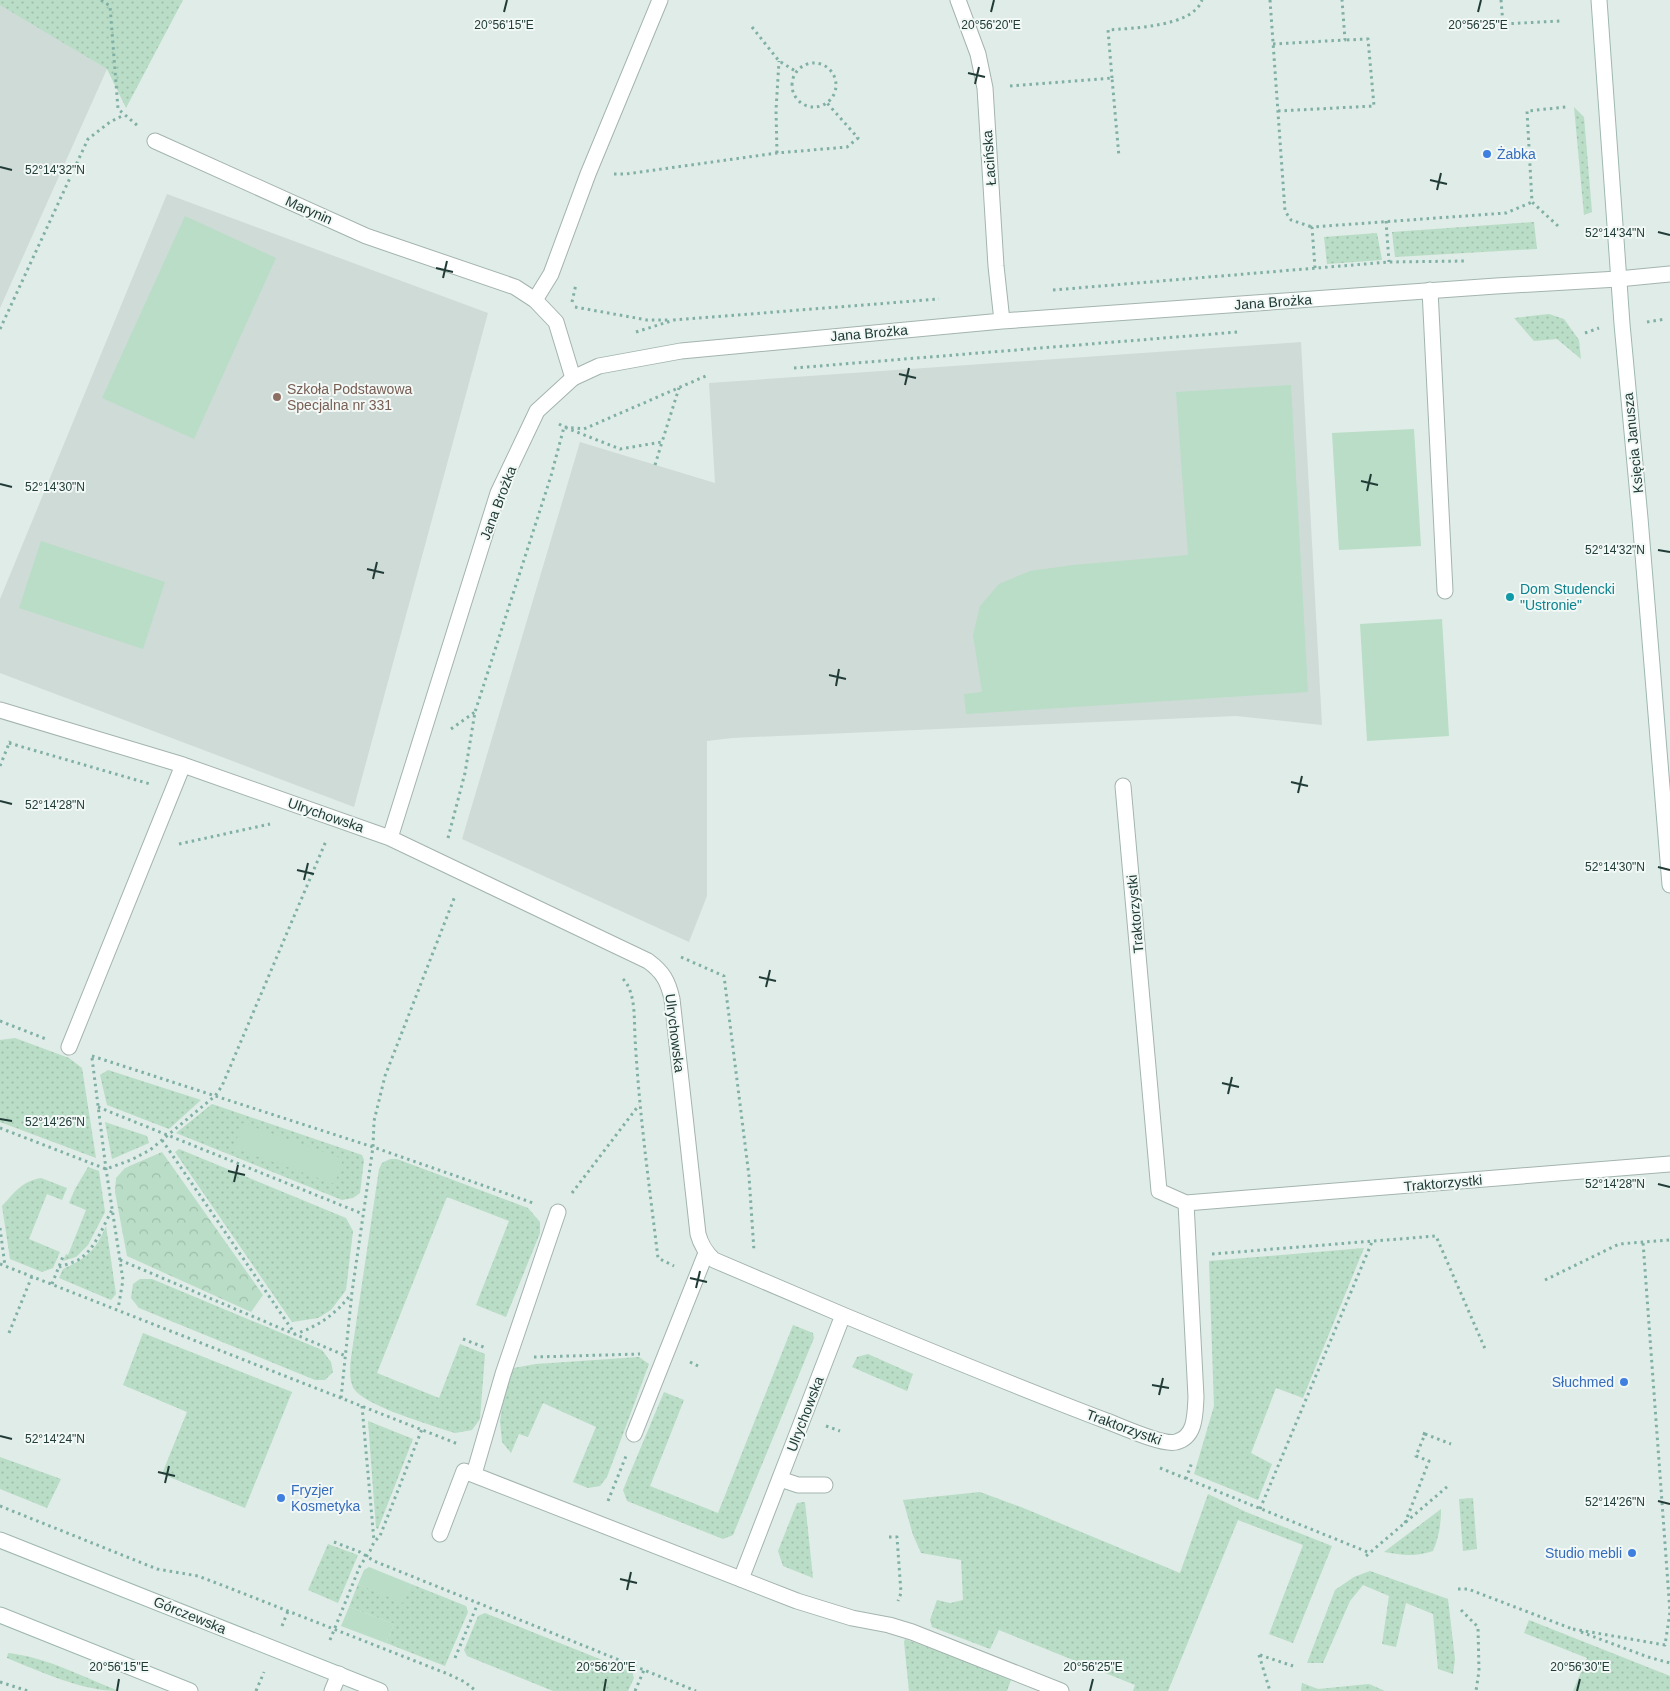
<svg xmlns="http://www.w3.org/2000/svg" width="1670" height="1691" font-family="Helvetica,sans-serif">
  <defs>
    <pattern id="grass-dots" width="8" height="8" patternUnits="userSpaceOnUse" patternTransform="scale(1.25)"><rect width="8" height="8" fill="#b9ddc6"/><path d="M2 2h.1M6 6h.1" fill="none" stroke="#9fbfab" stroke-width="1.8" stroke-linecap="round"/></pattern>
    <pattern id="park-crowns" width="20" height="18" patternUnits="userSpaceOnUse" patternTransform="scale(1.25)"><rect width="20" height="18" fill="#b9ddc6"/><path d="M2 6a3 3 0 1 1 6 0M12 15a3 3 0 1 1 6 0" fill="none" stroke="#9fbfab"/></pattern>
  </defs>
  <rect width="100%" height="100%" fill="#e0ece7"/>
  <!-- built -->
  <path fill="#cfdbd7" d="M0,3L107,69L0,308Z
    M167,194L488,313L354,807L0,673V599Z
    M1301,342L1322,725L1236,716L732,738L707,741V896L689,942L462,839L580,442L715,483L709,383Z"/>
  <!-- grass -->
  <path fill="url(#grass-dots)" d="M0,0H183L126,108L107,69L0,5Z
    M1574,107L1584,117L1592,212L1584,215Z
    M1534,222L1537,249L1395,257L1392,232Z
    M1377,233L1382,260L1327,264L1324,237Z
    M1549,314L1564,319L1579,340L1581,359L1557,339L1534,341L1514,318Z
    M15,1038L69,1058L82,1068L96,1158L0,1122V1040Z
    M108,1070L201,1100L169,1129L107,1105L100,1075Z
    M212,1104L362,1155L364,1160L360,1193L353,1198L342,1200L176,1133Z
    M105,1122L147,1136L149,1143L112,1159Z
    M179,1149L346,1218L353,1231L346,1290L331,1310L318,1318L292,1322L175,1152Z
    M390,1159H397L528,1208L540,1222V1233L506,1317L476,1305L509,1221L447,1197L377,1373L439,1398L460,1344L485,1354L480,1419L472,1430L455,1433L442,1429C422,1422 365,1405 354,1389C349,1381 350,1367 351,1358L379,1169L382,1163Z
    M88,1167L99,1171L105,1212L88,1245L76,1257L63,1261L66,1254L68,1255L86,1210L69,1203L75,1189Z
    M41,1178L67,1188L62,1200L47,1194L29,1239L60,1252L53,1268L42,1272L10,1259L2,1206C16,1191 21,1182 41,1178Z
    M106,1226L116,1294L111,1300L59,1278L63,1269C87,1258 96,1250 106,1226Z
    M1364,1248L1303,1398L1276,1388L1251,1453L1272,1464L1258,1500L1194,1474L1214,1406L1209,1261Z
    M140,1279H152L322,1350L331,1362L333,1372L325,1380H315L139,1308L131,1298L133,1284Z
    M793,1325L813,1333L814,1338L733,1535L723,1539L627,1501L623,1490L664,1392L684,1400L650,1486L718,1513Z
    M143,1333L292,1392L245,1508L162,1474L187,1412L123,1385Z
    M868,1354L913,1374L907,1391L852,1367L857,1357Z
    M639,1357L649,1364L607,1477L600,1486L588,1488L573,1482L596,1427L543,1403L528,1437L519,1434L511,1453L502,1442L500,1421L508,1369L536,1364Z
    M368,1421L413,1439L378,1529L376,1528Z
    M0,1457L61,1479L47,1508L0,1489Z
    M980,1492L1021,1507L1180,1573L1208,1494L1246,1512L1332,1546L1293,1643L1269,1634L1303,1545L1238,1520L1168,1691H1133L1135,1685L999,1630L990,1649L932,1627L930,1620L937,1600L950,1603L963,1600L961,1560L921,1553L913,1535L903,1500Z
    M1473,1498L1477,1549L1463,1551L1459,1499Z
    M805,1502L813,1578L783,1566L778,1551L797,1503Z
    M1441,1509C1441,1524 1439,1537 1433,1551C1416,1557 1401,1555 1384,1552Z
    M328,1544L358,1555L338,1603L308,1590Z
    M1370,1571L1448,1599L1455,1659L1453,1674L1438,1669L1433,1614L1406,1603L1396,1647L1382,1644L1389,1596L1363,1585L1350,1601L1323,1663H1307L1335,1590L1354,1577Z
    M358,1584L403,1602L411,1584L466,1606L468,1612L445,1666L386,1643L394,1624L349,1607Z
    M485,1613L632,1672L634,1678L628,1691H553L467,1656L464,1650L478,1616Z
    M1529,1620L1670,1676V1691H1573L1587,1658L1524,1633Z
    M905,1639L982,1667L1011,1680L1007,1691H909L904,1642Z
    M8,1653C46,1657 83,1677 119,1691C82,1691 41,1672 7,1658Z
    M1302,1683L1318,1689L1369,1684L1385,1691H1301Z"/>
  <!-- park -->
  <path fill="url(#park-crowns)" d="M162,1152L263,1295L251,1312L127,1256L115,1192L116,1178L125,1168Z"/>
  <!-- garden -->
  <path fill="#b9ddc6" d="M185,216L276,258L194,439L102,398Z
    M1291,385L1308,692L966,714L964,694L982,692L973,635L980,606L999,584L1030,571L1073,565L1188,555L1176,392Z
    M1414,429L1421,546L1339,550L1332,433Z
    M41,541L165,582L143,649L19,608Z
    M1442,619L1449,736L1367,741L1360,624Z
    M242,1123L343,1159L335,1184L234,1148Z
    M369,1567L411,1584L403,1603L358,1584L364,1570Z
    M349,1607L394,1624L386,1643L341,1626Z"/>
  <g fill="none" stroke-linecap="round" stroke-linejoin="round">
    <!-- lane casing -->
    <g stroke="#a3b4af" stroke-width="17">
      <path id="lane" d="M155,141L366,236L515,287L535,300L556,322L573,378
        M1430,290L1445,591
        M634,1434L706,1253
        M474,1474L503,1374L558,1212
        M780,1479L798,1485H825
        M440,1534L464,1471L797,1601L852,1618L889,1625L912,1632L1061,1691"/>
    </g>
    <!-- street casing -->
    <g stroke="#a3b4af" stroke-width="17">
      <path id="street" d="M958,0L978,54L985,88L996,266L1002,321
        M535,300L551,274L588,174L660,0
        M0,710L183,765L390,838L648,961C663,972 668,981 672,999L698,1234C701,1245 705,1252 714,1260L843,1315L741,1579
        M390,838L498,493L537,411L573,378L599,366L681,351L1002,321L1496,286L1618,279L1670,274
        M69,1047L183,765
        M1186,1203L1670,1164
        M843,1315C930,1351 1017,1387 1104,1420C1118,1425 1163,1446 1176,1442C1196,1437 1195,1414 1196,1397L1186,1203L1159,1191L1123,786
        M332,1691L339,1674"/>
    </g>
    <!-- secondary casing -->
    <g stroke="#9fb7b1" stroke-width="17">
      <path id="secondary" d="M1599,0L1622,324L1640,518L1670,885
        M0,1540L380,1691
        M0,1615L190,1691"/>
    </g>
    <!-- path -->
    <path stroke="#80b0a5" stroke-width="3" stroke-dasharray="2.5 4" stroke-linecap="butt" d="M101,0L110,6L118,109L138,126
      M1270,0L1285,211L1291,220L1312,227
      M1501,0L1503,24L1560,21
      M752,27L779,61L797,72
      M1273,44L1345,40L1342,0
      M792 85a22 22 0 1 1 44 0a22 22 0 1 1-44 0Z
      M1112,78L1108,30C1132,28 1193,27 1202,0
      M1010,86L1112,78L1119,157
      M1278,111L1374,106L1368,39L1345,40
      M777,153L776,110L779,61
      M614,174H626L777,153L847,147L858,138L827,103
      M1386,221L1389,262
      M1558,226L1532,202L1527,111L1566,107
      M1315,268L1312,227L1506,213L1532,202
      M1053,290L1389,262L1465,261
      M572,302L576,284
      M575,307L647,320H671
      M1647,322L1666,319
      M0,329L88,139L110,122L124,115
      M636,332L674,320L939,299
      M1585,333L1599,328
      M794,368L1238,332
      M559,424L564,427L584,429L708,375
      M655,465L662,442
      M451,729L475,712
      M9,743L150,784
      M0,766L10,741
      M448,838L465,773L475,712L551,476L564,427L620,449L662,442L679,388
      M179,844L270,824
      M681,957L724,976L749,1176L754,1251
      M623,979C636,992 634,1020 635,1037C639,1111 649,1184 658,1258L674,1266
      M0,1021L46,1039
      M92,1056L373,1147L536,1204
      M92,1058L106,1169L123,1280L118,1309
      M98,1107L363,1214
      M0,1128L106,1169L131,1160L150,1150L215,1096L222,1086L326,841
      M162,1140L295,1334C319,1326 336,1314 351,1294
      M572,1193L639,1105
      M0,1228L5,1266
      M1212,1254L1436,1236L1486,1351
      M120,1260L346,1356
      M0,1264L458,1444
      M59,1267C65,1265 72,1263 78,1260C95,1250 103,1226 112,1210
      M1545,1280L1619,1244L1670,1240
      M52,1284L64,1254
      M9,1333L32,1276
      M463,1339L486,1348
      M534,1357L640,1354
      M690,1362L698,1366
      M341,1398L352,1292L373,1147L374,1121L385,1076L455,896
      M362,1406L374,1541
      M826,1426L840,1431
      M1425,1434L1451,1444
      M1160,1468L1370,1553
      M1186,1479L1192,1462
      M608,1501L626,1456
      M0,1506L157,1569L198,1576L232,1589L448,1674L465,1682L476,1691
      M1260,1509L1372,1242
      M1405,1523L1429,1461L1416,1456L1425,1434L1419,1432
      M889,1537H897L901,1593L898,1601
      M334,1542L360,1552L374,1561L696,1691
      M1366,1556L1448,1486
      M1458,1589H1468L1575,1630
      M1461,1610L1478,1627L1479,1671L1476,1691
      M282,1626L288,1611
      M1573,1629L1665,1645L1670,1612L1643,1242
      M1581,1632L1648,1657L1670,1663
      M330,1640L360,1566L370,1551L374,1542L380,1536L422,1429
      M1259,1655L1270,1691
      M1260,1655L1293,1666
      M455,1658L478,1603
      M0,1682L28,1691
      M256,1691L264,1672
      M635,1691L644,1670"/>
    <!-- lane -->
    <use href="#lane" stroke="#fff" stroke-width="15"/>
    <!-- street -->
    <use href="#street" stroke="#fff" stroke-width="15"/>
    <!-- secondary -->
    <use href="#secondary" stroke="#fff" stroke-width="15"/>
  </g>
  <!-- ticks -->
  <path fill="none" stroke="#213c37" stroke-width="2" d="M504,12L507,0M991,12L994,0M1478,12L1481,0M968,73L985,77M975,84L979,67M0,167L12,170M1430,180L1447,184M1437,190L1441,173M1658,232L1670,235M436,268L453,272M443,278L447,261M899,374L916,378M905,385L909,368M1361,481L1378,485M0,484L12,487M1367,491L1371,474M1658,550L1670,552M367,569L384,573M373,579L377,562M829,675L846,679M836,686L839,669M1291,782L1308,786M1298,793L1302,776M0,801L12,804M1658,867L1670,870M297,870L314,874M304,880L308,863M759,977L776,981M766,987L770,970M1222,1083L1239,1087M1228,1094L1232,1077M0,1119L12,1121M228,1171L245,1175M234,1182L238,1165M1658,1184L1670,1187M690,1278L707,1282M696,1288L700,1271M1152,1385L1169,1388M1159,1395L1163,1378M0,1436L12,1439M158,1472L175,1476M165,1483L169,1466M1658,1501L1670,1504M620,1579L637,1583M627,1590L631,1572M117,1691L119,1679M604,1691L606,1679M1090,1691L1093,1679M1577,1691L1580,1679"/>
  <!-- markers -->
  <g fill="#3f7fe0" stroke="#f1f8f5" stroke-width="2">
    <circle cx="1487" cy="154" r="5"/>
    <circle cx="1624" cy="1382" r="5"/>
    <circle cx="281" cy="1498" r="5"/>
    <circle cx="1632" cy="1553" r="5"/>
  </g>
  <circle fill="#8d6e63" stroke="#f1f8f5" stroke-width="2" cx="277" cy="397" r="5"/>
  <circle fill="#0f9aa8" stroke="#f1f8f5" stroke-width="2" cx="1510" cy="597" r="5"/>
  <g text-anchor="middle" stroke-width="4" stroke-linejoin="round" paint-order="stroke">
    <!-- shop labels -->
    <g font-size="14" fill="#366cbe" stroke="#f1f8f5" text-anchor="start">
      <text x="1497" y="159">Żabka</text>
      <text x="1614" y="1387" text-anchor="end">Słuchmed</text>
      <text x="291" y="1495">Fryzjer<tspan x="291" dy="16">Kosmetyka</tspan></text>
      <text x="1622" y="1558" text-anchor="end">Studio mebli</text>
    </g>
    <!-- street labels -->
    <g font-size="14" fill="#213c37" stroke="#f1f8f5">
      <text transform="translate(989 158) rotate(-94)" y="5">Łacińska</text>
      <text transform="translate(309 210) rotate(24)" y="5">Marynin</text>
      <text transform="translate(1273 302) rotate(-4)" y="5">Jana Brożka</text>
      <text transform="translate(869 333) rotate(-5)" y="5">Jana Brożka</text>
      <text transform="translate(1633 443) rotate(-96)" y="5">Księcia Janusza</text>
      <text transform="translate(498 503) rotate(-69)" y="5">Jana Brożka</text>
      <text transform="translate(326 815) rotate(19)" y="5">Ulrychowska</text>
      <text transform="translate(1135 914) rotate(-95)" y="5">Traktorzystki</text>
      <text transform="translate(675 1033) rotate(83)" y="5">Ulrychowska</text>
      <text transform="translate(1443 1183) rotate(-5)" y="5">Traktorzystki</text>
      <text transform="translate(805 1414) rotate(-69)" y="5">Ulrychowska</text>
      <text transform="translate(1124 1427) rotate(20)" y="5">Traktorzystki</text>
      <text transform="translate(190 1615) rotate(22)" y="5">Górczewska</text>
    </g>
    <!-- education labels -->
    <g font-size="14" fill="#785e54" stroke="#f1f8f5" text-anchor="start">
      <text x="287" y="394">Szkoła Podstawowa<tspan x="287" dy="16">Specjalna nr 331</tspan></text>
    </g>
    <!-- culture labels -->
    <g font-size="14" fill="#0d838f" stroke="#f1f8f5" text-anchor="start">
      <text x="1520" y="594">Dom Studencki<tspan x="1520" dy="16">"Ustronie"</tspan></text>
    </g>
  </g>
  <g font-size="12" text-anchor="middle" fill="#213c37" stroke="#f1f8f5" stroke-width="4" stroke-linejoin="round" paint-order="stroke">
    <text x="504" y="29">20°56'15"E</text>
    <text x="991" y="29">20°56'20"E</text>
    <text x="1478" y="29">20°56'25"E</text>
    <text x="55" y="174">52°14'32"N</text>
    <text x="1615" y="237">52°14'34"N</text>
    <text x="55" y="491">52°14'30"N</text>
    <text x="1615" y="554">52°14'32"N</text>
    <text x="55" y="809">52°14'28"N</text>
    <text x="1615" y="871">52°14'30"N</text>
    <text x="55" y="1126">52°14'26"N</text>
    <text x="1615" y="1188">52°14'28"N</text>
    <text x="55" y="1443">52°14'24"N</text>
    <text x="1615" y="1506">52°14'26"N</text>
    <text x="119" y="1671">20°56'15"E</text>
    <text x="606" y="1671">20°56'20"E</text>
    <text x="1093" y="1671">20°56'25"E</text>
    <text x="1580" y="1671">20°56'30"E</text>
  </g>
</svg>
